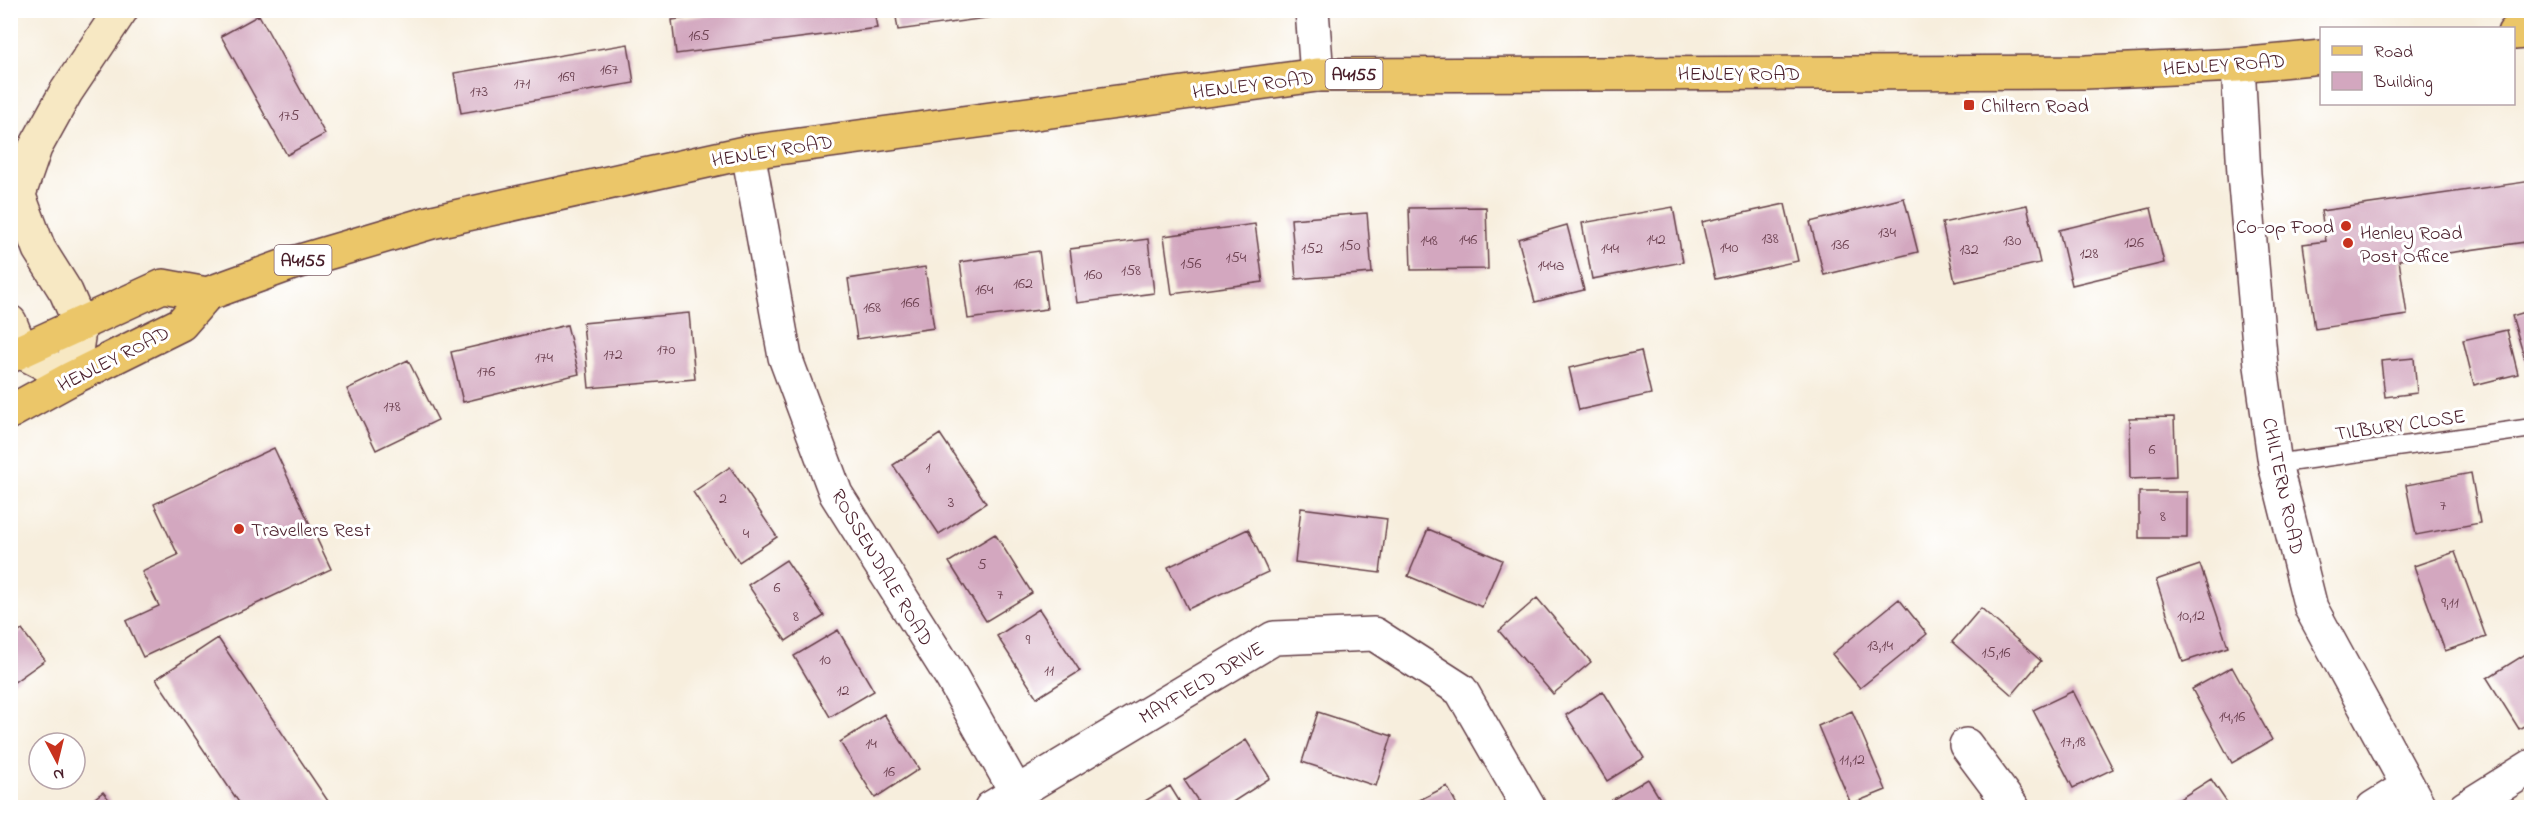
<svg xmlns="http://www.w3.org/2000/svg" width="2542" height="818" font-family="'Indie Flower',sans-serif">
  <rect width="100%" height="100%" fill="#fff"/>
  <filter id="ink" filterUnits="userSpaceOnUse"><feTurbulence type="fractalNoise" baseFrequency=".0167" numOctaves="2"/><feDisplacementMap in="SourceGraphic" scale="12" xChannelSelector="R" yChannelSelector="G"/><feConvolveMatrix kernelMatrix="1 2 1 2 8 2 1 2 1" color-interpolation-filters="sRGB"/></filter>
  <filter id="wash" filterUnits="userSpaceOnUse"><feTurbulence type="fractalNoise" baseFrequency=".008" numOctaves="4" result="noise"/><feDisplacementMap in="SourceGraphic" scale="24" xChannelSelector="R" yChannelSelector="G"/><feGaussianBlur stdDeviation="1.35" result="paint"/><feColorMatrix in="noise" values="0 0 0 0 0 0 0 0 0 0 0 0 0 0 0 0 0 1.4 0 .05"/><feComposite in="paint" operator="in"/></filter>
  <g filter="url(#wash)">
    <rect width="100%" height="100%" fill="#f7eedd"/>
    <g id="blocks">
      <!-- building -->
      <path fill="#d3a7bf" d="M745,10H874L877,28L676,54L672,20Z
        M895,10H1031V12L898,30Z
        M259,15L325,134L287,155L221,36Z
        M628,44L634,83L461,113L454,73Z
        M2532,181V241L2399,260L2407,315L2315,329L2303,244L2326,241L2321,211Z
        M1904,198L1918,252L1824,275L1810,222Z
        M1785,204L1798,261L1715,279L1702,222Z
        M2027,205L2040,263L1955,282L1942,223Z
        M1486,207L1488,269L1411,270L1409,208Z
        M1673,207L1683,262L1592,279L1582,223Z
        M2151,208L2164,263L2072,285L2059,230Z
        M1367,213L1372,273L1296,279L1291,219Z
        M1255,224L1263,282L1172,294L1164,236Z
        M1567,225L1584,290L1535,302L1518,239Z
        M1148,239L1154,293L1077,303L1070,249Z
        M1039,251L1047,309L968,319L960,262Z
        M925,267L934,328L857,339L848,279Z
        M2532,310V380H2531L2512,316Z
        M689,313L695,379L589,388L583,323Z
        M567,325L579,374L463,402L451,352Z
        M2507,330L2518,374L2474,385L2463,340Z
        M1641,351L1651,394L1579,410L1569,368Z
        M2414,358L2417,393L2385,397L2381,361Z
        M408,360L438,420L376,450L347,389Z
        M2174,417L2176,477L2130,479L2129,418Z
        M940,434L986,503L939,534L893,465Z
        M274,448L331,569L143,657L126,621L159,606L142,572L178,555L154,504Z
        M730,467L777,537L739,562L693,492Z
        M2471,473L2480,523L2416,535L2406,485Z
        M2139,492H2187V538H2139Z
        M1301,508L1387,519L1380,573L1295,562Z
        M1248,529L1268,572L1188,609L1168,567Z
        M1428,529L1502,560L1482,607L1408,576Z
        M995,534L1032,593L986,621L949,562Z
        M2455,552L2486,637L2445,651L2414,566Z
        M786,560L824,616L786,641L748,585Z
        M2200,565L2228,647L2183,662L2156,580Z
        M1537,598L1591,662L1553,694L1499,631Z
        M1899,599L1927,634L1860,688L1832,654Z
        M1981,608L2041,661L2012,695L1952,642Z
        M1039,609L1080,671L1037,698L997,636Z
        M10,627L16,634L22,630L45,660L10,685Z
        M838,630L874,691L830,717L794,656Z
        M218,638L332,807H242L156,679Z
        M2532,650V721L2519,729L2487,678Z
        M2232,667L2272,740L2232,763L2192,689Z
        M1603,691L1644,758L1607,781L1566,715Z
        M2073,691L2113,769L2073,788L2033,710Z
        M1852,711L1886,790L1851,804L1818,726Z
        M1318,712L1392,736L1376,786L1302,762Z
        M884,714L919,769L875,798L840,742Z
        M1246,740L1270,778L1225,807H1202L1184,780Z
        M1648,779L1665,807H1614L1610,801Z
        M2211,779L2230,807H2167Z
        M1170,786L1183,807H1135Z
        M1447,786L1458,807H1406Z
        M103,792L115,807H83Z"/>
    </g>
  </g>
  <g filter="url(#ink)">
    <use href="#blocks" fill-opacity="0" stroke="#643e46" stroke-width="1.5"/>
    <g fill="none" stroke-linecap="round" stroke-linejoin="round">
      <!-- service casing -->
      <g stroke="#643e46" stroke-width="21">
        <path id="service" d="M2275,464L2532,428"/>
      </g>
      <!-- minor casing -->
      <g stroke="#643e46" stroke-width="36">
        <path id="minor" d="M1312,10L1317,75
          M2238,65L2244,174L2261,366L2275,464L2311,608L2420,808
          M748,152L785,357L836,494L952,678L1016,792
          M1966,745L2013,808
          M991,808L1274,638L1374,634L1461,690L1529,808
          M2373,808L2408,786
          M2465,808L2532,766"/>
      </g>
      <!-- secondary casing -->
      <g stroke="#643e46" stroke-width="36">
        <path id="secondary" d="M11,217L35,148L66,92L121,10
          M10,322L22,352L72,378L80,324L66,292L39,249L19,196"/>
      </g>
      <!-- primary casing -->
      <g stroke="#643e46" stroke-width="36">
        <path id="primary" d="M2514,33L2532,31
          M10,356L163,286L207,294
          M10,412L72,378L181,324L207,294L290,264L432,222L748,152L1317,75L2086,72L2238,65L2322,57"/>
      </g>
      <!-- service -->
      <use href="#service" stroke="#fff" stroke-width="18"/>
      <!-- minor -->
      <use href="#minor" stroke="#fff" stroke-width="33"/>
      <!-- secondary -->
      <use href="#secondary" stroke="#f7e8c3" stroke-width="33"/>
      <!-- primary -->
      <use href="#primary" stroke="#ebc669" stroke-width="33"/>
    </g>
  </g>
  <!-- markers -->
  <g fill="#c8321e" stroke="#fff" stroke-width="2">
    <rect x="1963" y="99" width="12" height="12" rx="3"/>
    <circle cx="2346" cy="226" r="6"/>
    <circle cx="2348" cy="243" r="6"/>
    <circle cx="239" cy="529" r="6"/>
  </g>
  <g text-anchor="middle" stroke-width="6" stroke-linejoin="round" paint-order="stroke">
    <!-- number labels -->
    <g font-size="16" fill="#6c4150">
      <text x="699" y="40">165</text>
      <text x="609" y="74">167</text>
      <text x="566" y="81">169</text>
      <text x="522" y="88">171</text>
      <text x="479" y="96">173</text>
      <text x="289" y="120">175</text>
      <text x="1887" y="237">134</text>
      <text x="1770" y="243">138</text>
      <text x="1468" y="244">146</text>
      <text x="1656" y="244">142</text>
      <text x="1429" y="245">148</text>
      <text x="2012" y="245">130</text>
      <text x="2134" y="247">126</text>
      <text x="1840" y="249">136</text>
      <text x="1350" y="250">150</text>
      <text x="1729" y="252">140</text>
      <text x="1312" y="253">152</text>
      <text x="1610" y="253">144</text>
      <text x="1969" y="254">132</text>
      <text x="2089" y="258">128</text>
      <text x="1236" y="262">154</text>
      <text x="1191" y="268">156</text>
      <text x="1551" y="270">144a</text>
      <text x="1131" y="275">158</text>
      <text x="1093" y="279">160</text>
      <text x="1023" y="288">162</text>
      <text x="984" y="294">164</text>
      <text x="910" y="307">166</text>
      <text x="872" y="312">168</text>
      <text x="666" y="354">170</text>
      <text x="613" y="359">172</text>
      <text x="544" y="362">174</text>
      <text x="486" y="376">176</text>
      <text x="392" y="411">178</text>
      <text x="2152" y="454">6</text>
      <text x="928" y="472">1</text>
      <text x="723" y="503">2</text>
      <text x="951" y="507">3</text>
      <text x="2443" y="510">7</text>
      <text x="2163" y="521">8</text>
      <text x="746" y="538">4</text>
      <text x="982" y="569">5</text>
      <text x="777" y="592">6</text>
      <text x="1000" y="599">7</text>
      <text x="2450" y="607">9,11</text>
      <text x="2191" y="620">10,12</text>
      <text x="796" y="621">8</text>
      <text x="1028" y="644">9</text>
      <text x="1880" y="650">13,14</text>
      <text x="1996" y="657">15,16</text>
      <text x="825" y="664">10</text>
      <text x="1049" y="675">11</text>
      <text x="843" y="695">12</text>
      <text x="2232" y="721">14,16</text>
      <text x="2073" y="746">17,18</text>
      <text x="871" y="748">14</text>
      <text x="1852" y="764">11,12</text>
      <text x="889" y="776">16</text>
    </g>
    <!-- shield labels -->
    <g fill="#fff" stroke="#80626b" stroke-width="1.5">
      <rect x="1325.5" y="59" width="57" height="30" rx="4.5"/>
      <rect x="274.5" y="245" width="57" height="30" rx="4.5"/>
    </g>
    <g font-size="18" font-weight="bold" fill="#4a1f2b">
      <text x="1354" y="80">A4155</text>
      <text x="303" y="266">A4155</text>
    </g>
    <!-- street labels -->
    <g font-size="20" fill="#4a1f2b" stroke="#fff">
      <text transform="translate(2224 64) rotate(-4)" y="7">HENLEY ROAD</text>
      <text x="1739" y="80">HENLEY ROAD</text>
      <text transform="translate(1253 84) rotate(-7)" y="7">HENLEY ROAD</text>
      <text transform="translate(772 150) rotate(-9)" y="7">HENLEY ROAD</text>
      <text transform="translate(113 358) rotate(-27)" y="7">HENLEY ROAD</text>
      <text transform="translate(2400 424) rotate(-8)" y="7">TILBURY CLOSE</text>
      <text transform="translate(2284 486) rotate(78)" y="7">CHILTERN ROAD</text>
      <text transform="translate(883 567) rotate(59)" y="7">ROSSENDALE ROAD</text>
      <text transform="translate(1201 682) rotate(-31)" y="7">MAYFIELD DRIVE</text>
    </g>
    <!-- poi labels -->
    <g font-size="20" fill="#4a1f2b" stroke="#fff" text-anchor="start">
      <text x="1981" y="112">Chiltern Road</text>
      <text x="2334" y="233" text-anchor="end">Co-op Food</text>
      <text x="2360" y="239">Henley Road<tspan x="2360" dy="23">Post Office</tspan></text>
      <text x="251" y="536">Travellers Rest</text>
    </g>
  </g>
  <!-- margin -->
  <rect width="2542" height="818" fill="none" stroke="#fff" stroke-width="36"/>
  <!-- legend -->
  <rect x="2320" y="27" width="195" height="78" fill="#ffffff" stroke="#b7a5aa" stroke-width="1.5"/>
  <rect x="2332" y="46" width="30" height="9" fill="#ebc669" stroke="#b7a5aa" stroke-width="1.5"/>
  <text x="2374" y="57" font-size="18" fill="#4a1f2b">Road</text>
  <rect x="2332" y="72" width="30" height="18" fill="#d3a7bf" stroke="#b7a5aa" stroke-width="1.5"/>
  <text x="2374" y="87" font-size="18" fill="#4a1f2b">Building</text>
  <!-- north arrow -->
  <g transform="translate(57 761) rotate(173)"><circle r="28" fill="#ffffff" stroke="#b7a5aa" stroke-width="1.5"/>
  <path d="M0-4.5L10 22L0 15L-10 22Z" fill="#c8321e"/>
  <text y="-9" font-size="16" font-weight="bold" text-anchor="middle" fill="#4a1f2b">N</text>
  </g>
</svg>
